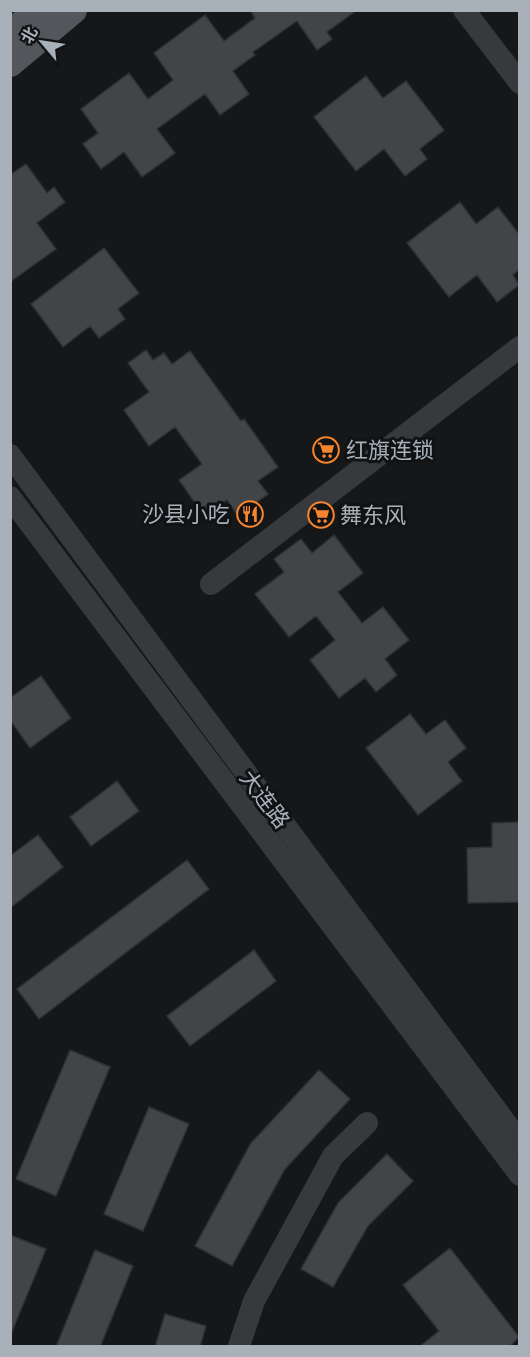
<svg xmlns="http://www.w3.org/2000/svg" width="530" height="1357" font-family="Jost,'Noto Sans SC',sans-serif">
  <rect width="100%" height="100%" fill="#161718"/>
  <!-- building -->
  <path fill="#424548" stroke="#303134" stroke-width="1.5" d="M250,10H357L327,32L332,39L317,50L297,21L253,52L255,55L233,71L249,94L220,115L205,94L157,129L175,153L142,177L124,152L101,169L83,144L98,133L81,109L129,73L148,99L173,80L154,53L205,15L224,41L255,18Z
    M366,76L383,98L406,81L444,130L420,149L427,159L405,176L384,149L356,171L314,117Z
    M26,164L47,193L54,187L65,202L37,223L56,249L10,282V175Z
    M460,202L476,224L498,207L519,234V270L513,275L519,285L497,302L477,275L449,297L407,243Z
    M104,248L139,293L118,309L125,319L99,338L90,326L63,347L31,304Z
    M146,350L153,360L164,353L172,364L190,351L241,421L244,419L278,467L258,481L268,494L238,516L227,500L204,516L179,480L202,464L175,427L149,446L124,410L149,392L128,363Z
    M334,535L363,573L338,592L362,623L383,607L409,640L385,659L397,675L376,692L365,678L339,698L310,660L335,640L316,616L289,637L255,594L284,572L274,559L301,539L312,553Z
    M41,676L71,718L30,748L10,720V698Z
    M410,714L426,734L445,720L466,748L448,762L462,781L418,815L366,748Z
    M117,781L139,811L91,846L70,817Z
    M519,822V902L468,903L467,848L492,847V823Z
    M38,835L63,867L10,908V856Z
    M187,860L209,889L39,1019L17,989Z
    M254,950L276,981L190,1046L167,1016Z
    M70,1050L110,1067L56,1196L16,1179Z
    M319,1070L350,1099L285,1169L232,1266L195,1246L251,1143Z
    M149,1107L189,1124L143,1231L104,1214Z
    M387,1154L413,1181L368,1226L333,1287L301,1269L338,1203Z
    M10,1235L46,1249L11,1334H10Z
    M450,1248L519,1337L509,1347H419L439,1331L403,1285Z
    M95,1250L133,1266L100,1347H56Z
    M165,1314L206,1326L200,1347H155Z"/>
  <g fill="none" stroke-linecap="round" stroke-linejoin="round">
    <!-- minor -->
    <path stroke="#37393d" stroke-width="22" d="M464,10L520,83
      M10,455L520,1142
      M10,497L520,1175
      M211,584L520,347
      M239,1346L254,1301L333,1156L367,1123"/>
    <!-- major -->
    <path stroke="#53575c" stroke-width="28" d="M10,34L39,10
      M10,63L73,10"/>
  </g>
  <!-- icons -->
  <defs>
    <g id="supermarket-ring" transform="scale(1.35)"><circle r="9.5" fill="#111213" stroke="#f7842f" stroke-width="1.5"/><path d="M-6-5.5h2.5l.6 2H6L4.5 2H-2.5L-4.4-4H-6ZM-1.5 3.2a1.3 1.3 0 1 0 .1 0ZM3 3.2a1.3 1.3 0 1 0 .1 0Z" fill="#f7842f"/></g>
    <g id="restaurant-ring" transform="scale(1.35)"><circle r="9.5" fill="#111213" stroke="#f7842f" stroke-width="1.5"/><path d="M-5-6h1v4h1v-4h1v4h1v-4h1v5L-1.5 .5V6h-2V.5L-5-1ZM5-6V6H3V1.5H1.5Q1.5-4 5-6Z" fill="#f7842f"/></g>
  </defs>
  <g fill-rule="evenodd">
    <use href="#supermarket-ring" x="326" y="450"/>
    <use href="#restaurant-ring" x="250" y="514"/>
    <use href="#supermarket-ring" x="321" y="515"/>
  </g>
  <g text-anchor="middle" stroke-width="6" stroke-linejoin="round" paint-order="stroke">
    <!-- poi labels -->
    <g font-size="22" fill="#a8b1b9" stroke="#111213" text-anchor="start">
      <text x="346" y="458">红旗连锁</text>
      <text x="230" y="522" text-anchor="end">沙县小吃</text>
      <text x="340" y="523">舞东风</text>
    </g>
    <!-- street labels -->
    <g font-size="22" fill="#a8b1b9" stroke="#111213">
      <text transform="translate(265 799) rotate(53)" y="8">大连路</text>
    </g>
  </g>
  <!-- border -->
  <rect width="530" height="1357" fill="none" stroke="#a8b1b9" stroke-width="24"/>
  <!-- north arrow -->
  <g transform="translate(42 42) rotate(299)" stroke="#111213" stroke-width="4.5" paint-order="stroke">
  <path d="M0-4.5L10 22L0 15L-10 22Z" fill="#a8b1b9"/>
  <text y="-9" font-size="16" font-weight="bold" text-anchor="middle" fill="#a8b1b9">北</text>
  </g>
</svg>
